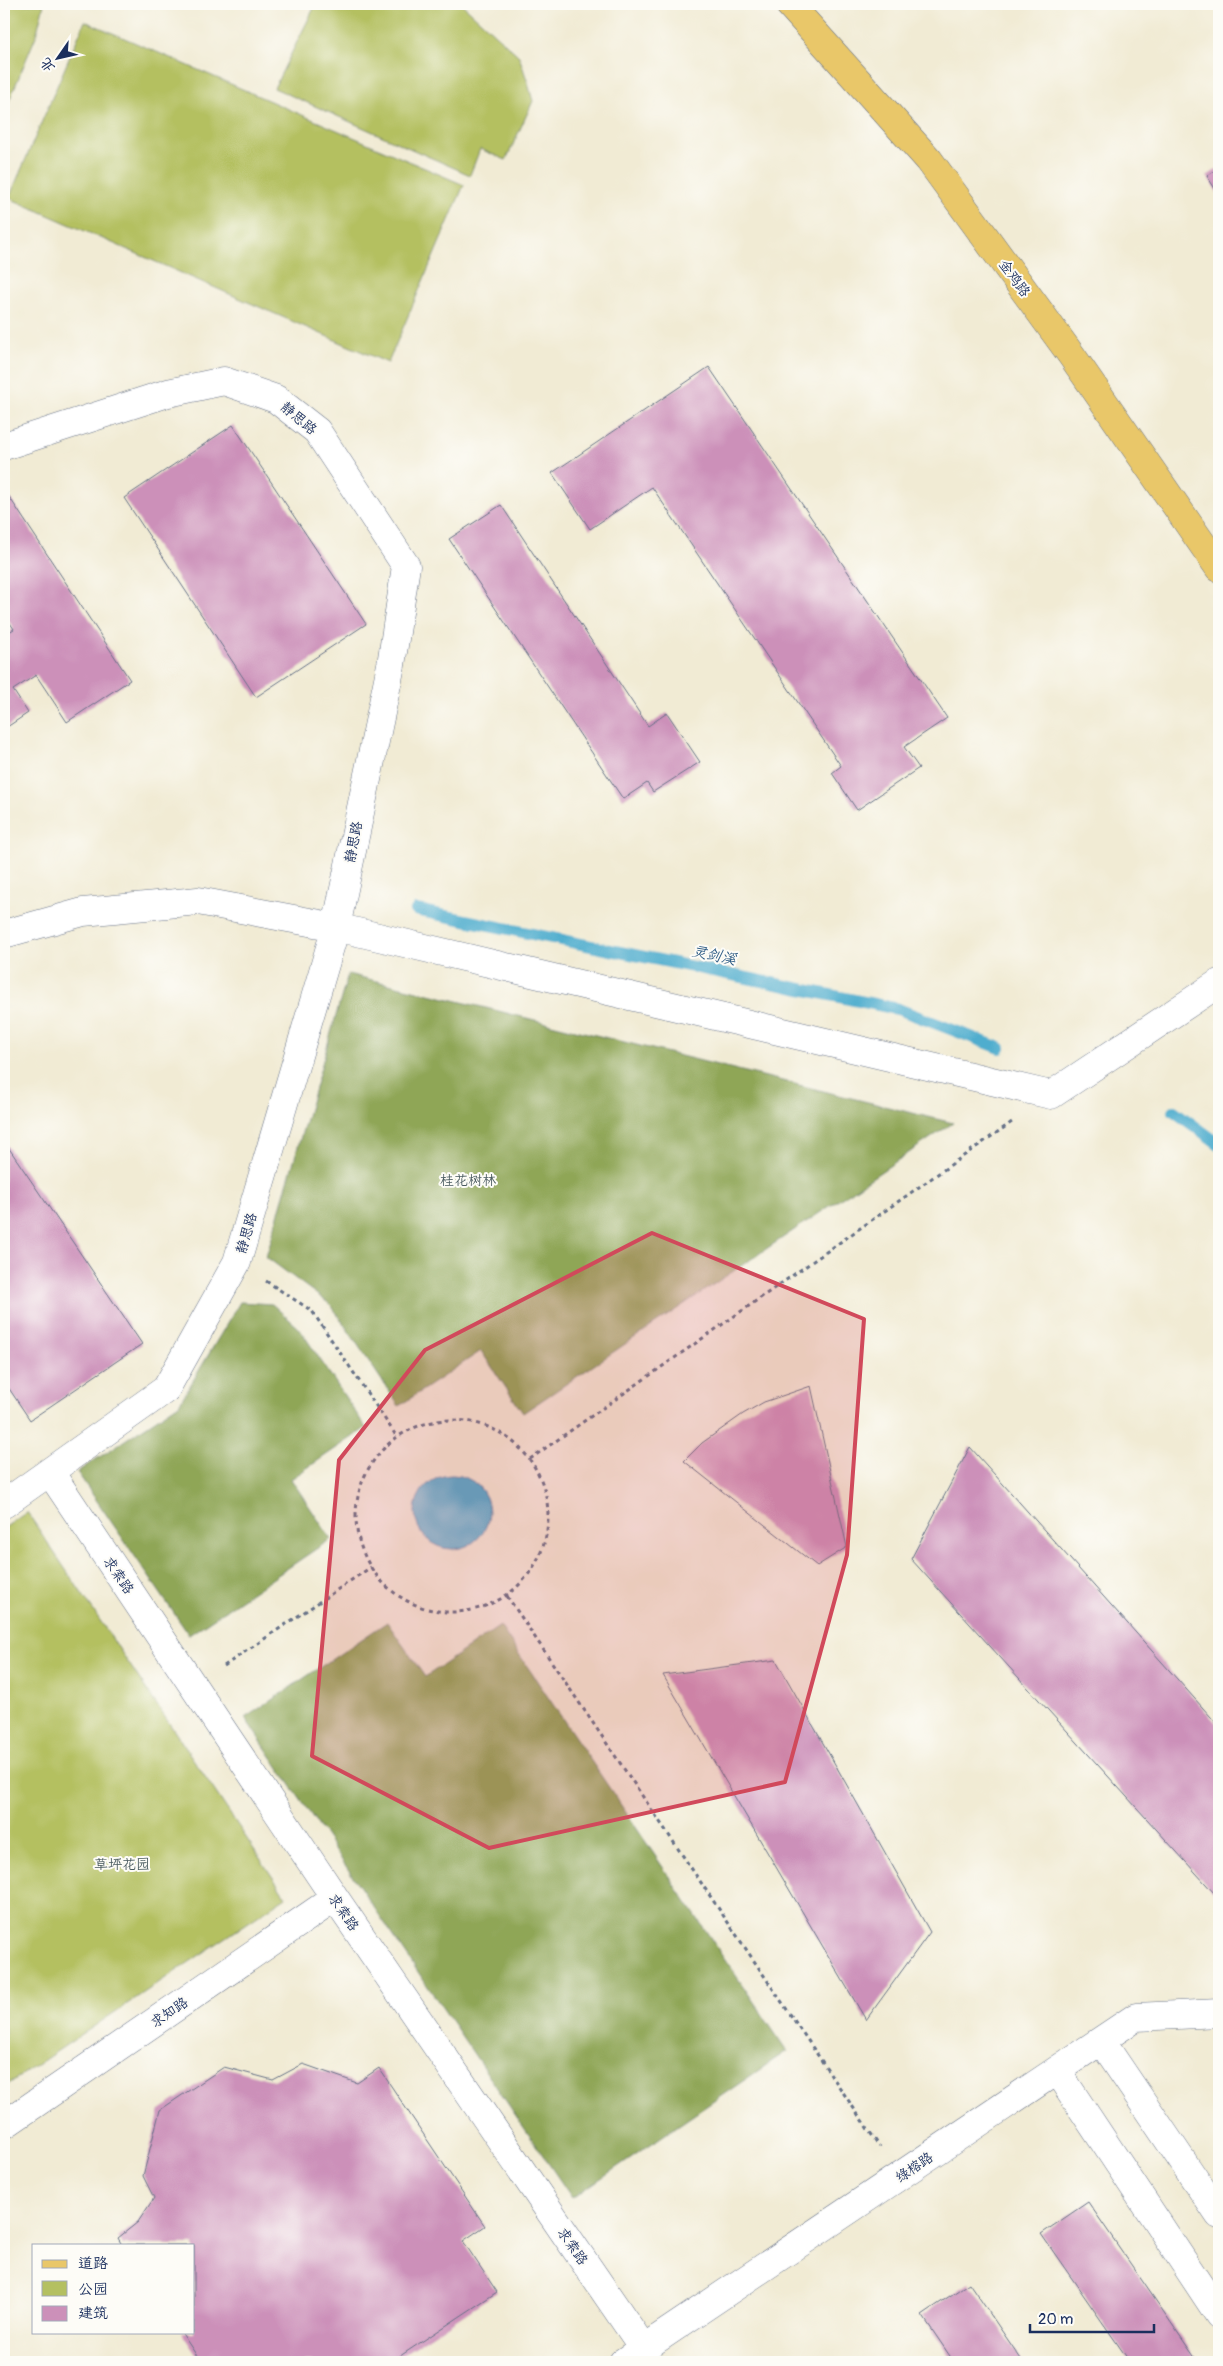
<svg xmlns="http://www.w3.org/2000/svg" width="1223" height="2366" font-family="Pangolin,'LXGW WenKai TC',sans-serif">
  <rect width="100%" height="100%" fill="#fdfcf7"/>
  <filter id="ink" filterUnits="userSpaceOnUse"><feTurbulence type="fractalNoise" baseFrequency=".02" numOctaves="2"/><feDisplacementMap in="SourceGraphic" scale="10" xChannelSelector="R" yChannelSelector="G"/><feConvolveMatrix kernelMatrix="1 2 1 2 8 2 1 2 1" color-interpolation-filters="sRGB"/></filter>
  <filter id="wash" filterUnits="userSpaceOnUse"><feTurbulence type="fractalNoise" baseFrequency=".0096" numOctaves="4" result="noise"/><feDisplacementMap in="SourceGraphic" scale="20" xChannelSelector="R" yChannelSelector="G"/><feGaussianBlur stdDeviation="1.12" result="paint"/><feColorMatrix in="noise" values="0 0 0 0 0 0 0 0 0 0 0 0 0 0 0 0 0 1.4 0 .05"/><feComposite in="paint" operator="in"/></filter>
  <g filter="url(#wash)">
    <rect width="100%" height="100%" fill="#f1ebd4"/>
    <!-- green -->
    <path fill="#b4c061" stroke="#687860" d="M4,4H44L36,36L4,113Z
      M316,4H462L519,56L527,80L533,101L506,160L480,149L470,175L274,88Z
      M85,21L464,185L388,363L9,198Z
      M27,1512L286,1897L4,2087V1528Z"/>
    <!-- forest -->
    <path fill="#8fa657" stroke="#556a5a" d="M348,974L953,1123L523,1413L481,1351L399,1406L331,1305L266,1257Z
      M240,1302L272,1304L299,1328L366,1428L291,1479L331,1539L189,1635L77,1472L179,1404Z
      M387,1622L425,1677L500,1626L787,2051L572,2198L245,1718Z"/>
    <!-- water -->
    <path fill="#4fadce" stroke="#356e96" d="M415 1512a37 37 0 1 1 74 0a37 37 0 1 1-74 0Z"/>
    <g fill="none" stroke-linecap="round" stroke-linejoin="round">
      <!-- stream -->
      <path stroke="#4fadce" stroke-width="12" d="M416,910L898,1009L1000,1048
        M1174,1111L1219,1144"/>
    </g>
    <g id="blocks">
      <!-- building -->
      <path fill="#cc90b9" d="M1219,168V195L1207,176Z
        M709,367L947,718L904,747L919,768L857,810L832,773L841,766L652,487L590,529L552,473Z
        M233,425L366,624L256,697L124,498Z
        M4,489L130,680L67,722L36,675L13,690L28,713L4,729V635L14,629L4,614Z
        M501,505L648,726L667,713L700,762L653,792L647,783L623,799L449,539Z
        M4,1141L142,1344L30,1420L4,1381Z
        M811,1386L847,1547L817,1566L684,1461L702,1443L743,1414L764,1402Z
        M970,1447L1219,1726V1885L1215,1894L911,1559Z
        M776,1660L930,1932L866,2020L663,1675Z
        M303,2064L357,2083L379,2068L485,2226L463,2241L497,2292L391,2362H201L181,2332H194V2245H122L118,2238L138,2222L154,2198L143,2176L160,2110L224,2067L273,2080Z
        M1088,2202L1198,2362H1130L1041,2234Z
        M969,2283L1023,2362H954L922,2315Z"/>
    </g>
  </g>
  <g filter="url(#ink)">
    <use href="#blocks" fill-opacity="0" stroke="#667187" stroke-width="1"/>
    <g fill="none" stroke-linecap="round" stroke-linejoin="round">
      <!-- minor casing -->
      <g stroke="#667187" stroke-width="29">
        <path id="minor" d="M4,446L168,393L224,381L276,399L317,431L406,566L391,665L336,927L237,1262L166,1389L4,1504
          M4,934L83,912L198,901L336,927L1051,1095L1219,983
          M50,1472L335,1898L644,2349
          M1102,2042L1219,2215
          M1057,2071L1219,2315
          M4,2125L335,1898
          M623,2362L1136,2017L1219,2013"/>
      </g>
      <!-- major casing -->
      <g stroke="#667187" stroke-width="29">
        <path id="major" d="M789,4L929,160L1072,356L1219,568"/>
      </g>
      <!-- path -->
      <path stroke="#667187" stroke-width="3" stroke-dasharray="4 4" stroke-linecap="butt" d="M266,1281L312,1311L397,1437
        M356 1516a96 96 0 1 1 192 0a96 96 0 1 1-192 0Z
        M530,1459L1012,1122
        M507,1596L880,2147
        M224,1666L371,1567"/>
      <!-- minor -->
      <use href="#minor" stroke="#fff" stroke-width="28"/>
      <!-- major -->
      <use href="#major" stroke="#e9c769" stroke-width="28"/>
    </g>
  </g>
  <!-- marked area -->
  <path fill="#d1495b" fill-opacity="0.2" stroke="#d1495b" stroke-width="4" stroke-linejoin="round" d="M652,1233L864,1319L847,1555L785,1782L489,1848L312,1756L339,1460L425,1350Z"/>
  <g text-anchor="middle" stroke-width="4" stroke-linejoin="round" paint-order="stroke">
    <!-- street labels -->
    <g font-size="14" fill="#1b2f5e" stroke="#fdfcf7">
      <text transform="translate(1015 278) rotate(54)" y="5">金鸡路</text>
      <text transform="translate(299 418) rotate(40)" y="5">静思路</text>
      <text transform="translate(353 842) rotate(-79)" y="5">静思路</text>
      <text transform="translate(246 1233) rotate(-74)" y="5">静思路</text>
      <text transform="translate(119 1575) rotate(56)" y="5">求索路</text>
      <text transform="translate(344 1912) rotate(56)" y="5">求索路</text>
      <text transform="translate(169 2012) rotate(-34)" y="5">求知路</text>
      <text transform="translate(914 2167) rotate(-34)" y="5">绿榕路</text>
      <text transform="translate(573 2246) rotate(56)" y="5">求索路</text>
    </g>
    <!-- park labels -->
    <g font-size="14" fill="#495a5f" stroke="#fdfcf7">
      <text x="468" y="1185">桂花树林</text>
      <text x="122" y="1869">草坪花园</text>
    </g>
    <!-- water labels -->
    <g font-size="15" font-style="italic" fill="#2d5b85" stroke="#fdfcf7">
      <text transform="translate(714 955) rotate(12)" y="5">灵剑溪</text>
    </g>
  </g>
  <!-- margin -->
  <rect width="1223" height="2366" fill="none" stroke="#fdfcf7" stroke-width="20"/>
  <!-- legend -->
  <rect x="32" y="2244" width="162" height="90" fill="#fdfcf7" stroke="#a3aaba"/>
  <rect x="42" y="2260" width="25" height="8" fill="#e9c769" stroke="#a3aaba"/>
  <text x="78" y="2268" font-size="15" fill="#1b2f5e">道路</text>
  <rect x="42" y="2281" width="25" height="15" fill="#b4c061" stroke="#a3aaba"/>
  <text x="78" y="2294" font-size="15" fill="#1b2f5e">公园</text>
  <rect x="42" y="2306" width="25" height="15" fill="#cc90b9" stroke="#a3aaba"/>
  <text x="78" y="2318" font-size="15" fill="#1b2f5e">建筑</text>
  <!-- north arrow -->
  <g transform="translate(58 58) rotate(236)" stroke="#fdfcf7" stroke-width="4" paint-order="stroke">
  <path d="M0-4L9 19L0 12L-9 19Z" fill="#1b2f5e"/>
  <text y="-8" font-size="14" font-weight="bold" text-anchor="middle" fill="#1b2f5e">北</text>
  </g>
  <!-- scale -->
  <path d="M1030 2324v8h124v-8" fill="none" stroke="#1b2f5e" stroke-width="2.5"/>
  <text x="1038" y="2324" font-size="15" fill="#1b2f5e" stroke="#fdfcf7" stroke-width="4" paint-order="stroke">20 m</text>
</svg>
